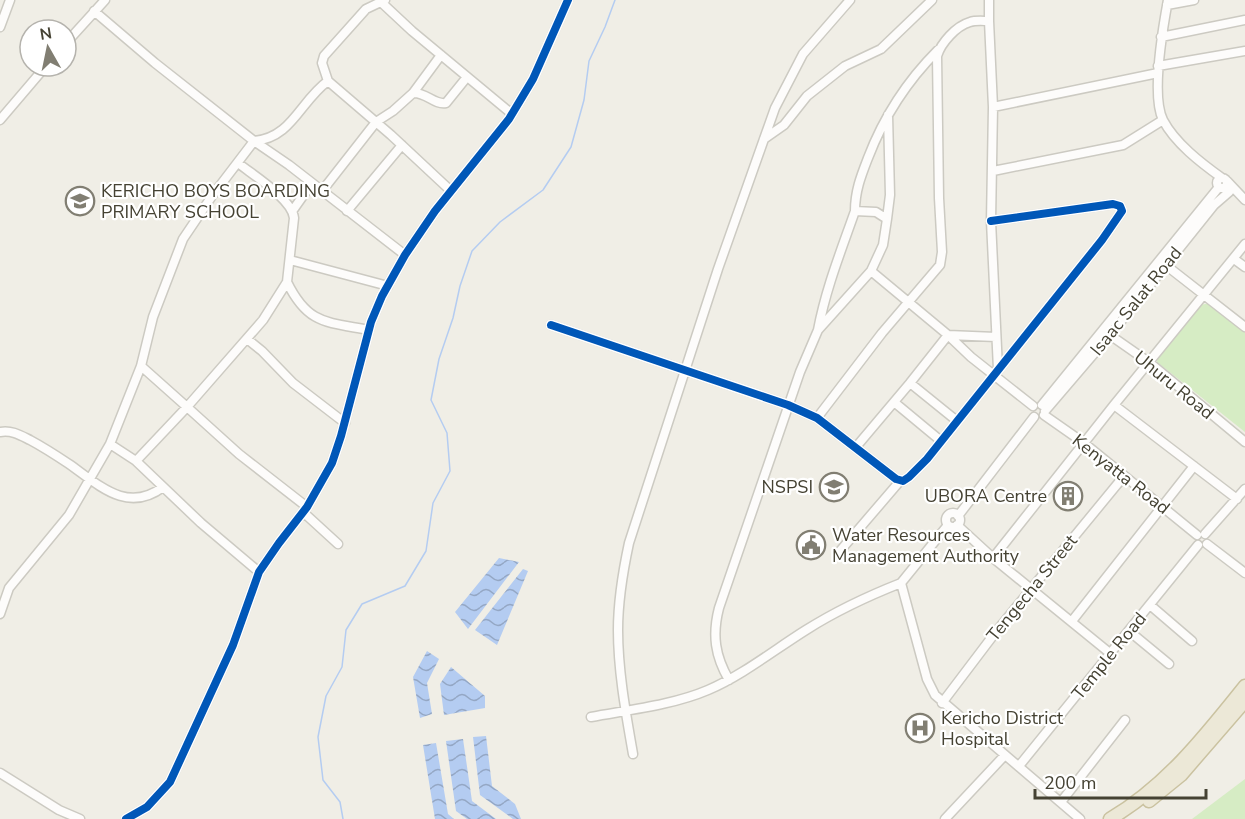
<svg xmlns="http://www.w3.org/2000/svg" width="1245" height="819" font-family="'Nunito Sans',sans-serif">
  <defs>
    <pattern id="water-waves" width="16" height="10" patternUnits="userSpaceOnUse" patternTransform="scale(1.5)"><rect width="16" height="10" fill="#b4ccf1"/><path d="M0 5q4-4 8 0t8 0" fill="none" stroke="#94a7c4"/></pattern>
  </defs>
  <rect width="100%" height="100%" fill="#f0eee6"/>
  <!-- green -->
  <path fill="#d6ecc4" d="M1212,303L1245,332V432L1157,362L1158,355L1199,305Z
    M1245,779V819H1192Z"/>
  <!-- water -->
  <path fill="url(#water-waves)" d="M499,558L519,562L468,629L455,612Z
    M523,569L528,571L497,645L475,630Z
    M427,651L439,659L427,683L432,714L420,718L413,677Z
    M451,667L485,696V708L444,715L440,684Z
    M486,736L492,786L515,804L521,819H513L480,795L473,737Z
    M463,739L472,801L496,819H467L456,811L446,741Z
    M436,743L448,814L454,819H435L423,745Z"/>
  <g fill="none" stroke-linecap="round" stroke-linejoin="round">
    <!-- stream -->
    <path stroke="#b4ccf1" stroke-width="1.5" d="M343,819L340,802L323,780L318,737L326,696L342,667L346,630L362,604L405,586L426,551L433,503L450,471L447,433L431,400L439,359L453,318L460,286L472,251L500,222L543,190L571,147L584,100L589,61L605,27L615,0"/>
    <!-- minor casing -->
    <g stroke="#cccac2" stroke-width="11">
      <path id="minor" d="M1168,0C1163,27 1151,96 1163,120C1175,143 1201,163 1222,178
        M382,3L412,31L512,114
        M1167,5L1194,0
        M94,11L155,63L254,141L289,165L405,255
        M989,21V0
        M0,27L10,0
        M1161,37L1245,20
        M66,43L105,0
        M1158,66L1245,51
        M328,81L322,63L324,56L366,9L385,0
        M413,93L441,55
        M993,107L1158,73
        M0,120L46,66
        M764,139L784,125L807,96L845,66L881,49L932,0
        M993,171L1123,145L1163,120
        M1217 183a5 5 0 1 1 10 0a5 5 0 1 1-10 0Z
        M1227,181L1245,200
        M322,191L376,122L393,111L413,93C426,92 434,105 446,103L467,77
        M293,210L312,183
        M347,211L402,145
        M855,211L876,212L887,219L883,245L871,271L818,330C826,288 841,251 855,211Z
        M855,211C855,191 861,176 868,158C884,116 907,81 938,50
        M887,219L890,195L888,115
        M1234,259L1245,267
        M290,260L388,286
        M1172,270L1245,327
        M871,271L948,335L996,337
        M287,282C308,325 327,322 369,330
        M551,325L788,405L817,418L896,479L903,481L909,477L927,459L1102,240L1122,211L1120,206L1113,204L991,221
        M1107,333L1150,363L1245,442
        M247,339L262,351L293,383L345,423
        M141,366L187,407L263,320L287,282L294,218C292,199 253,175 238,163
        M910,383L957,421
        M894,402L941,441
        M1042,405L1219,187
        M1114,405L1237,499
        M1045,411L1110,335L1214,205L1229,192
        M1044,415L1084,443L1197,535
        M817,418L882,333L940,265L942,252L939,198L937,56C941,43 956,26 970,22C976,20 983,21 989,21L993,107L991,221L998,369
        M0,432C12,430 20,435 30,440C43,447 57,456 69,464C99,485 127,514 163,487
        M110,444L136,461L201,523L259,572
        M856,447L910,383L948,335L971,357L1033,406
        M136,461L187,407L239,454L307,507
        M303,512L338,544
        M946 520a7 7 0 1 1 14 0a7 7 0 1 1-14 0Z
        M958,516L1034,417
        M957,525L993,558L1111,654
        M1205,534L1245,489
        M1207,544L1245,573
        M840,551L900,481
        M993,558L1114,405L1245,244
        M901,583L927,679L935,695L1080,819
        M901,583L948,525
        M1150,605L1192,641
        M0,614L9,588L69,515L110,444L141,366L153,317L183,239L212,196L254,141C292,138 300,101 328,81L391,135L451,191
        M1072,621L1194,466
        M1129,631L1169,664
        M729,680C715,656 712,635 719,608L800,372L818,330
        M942,703L995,633L1124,476
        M591,717C628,710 673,705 708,690C743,675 774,650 806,630C836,611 868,596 901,583
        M633,754C626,714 618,671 618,630C618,601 623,571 629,543L718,269L775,108L803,54L850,0
        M1019,766L1198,545
        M0,773L59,810L80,819
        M1061,802L1125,720
        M126,819L147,807L170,782L233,645L259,572L279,543L307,507L332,463L341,436L371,322L382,296L405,255L435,211L509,119L533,79L568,0
        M945,819L1005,755"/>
    </g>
    <!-- highway casing -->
    <g stroke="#cac2a0" stroke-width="15">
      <path id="highway" d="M1149,801L1181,775L1245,701
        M1110,819C1166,786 1205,736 1245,686"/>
    </g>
    <!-- minor -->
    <use href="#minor" stroke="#fdfcfb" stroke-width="8"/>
    <!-- highway -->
    <use href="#highway" stroke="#ece8d7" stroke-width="12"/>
    <!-- cycleway casing -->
    <g stroke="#fff" stroke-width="11">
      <path id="cycleway" d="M551,325L788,405L817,418L896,479L903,481L909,477L927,459L1102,240L1122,211L1120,206L1113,204L991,221
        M126,819L147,807L170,782L233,645L259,572L279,543L307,507L332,463L341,436L371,322L382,296L405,255L435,211L509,119L533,79L568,0"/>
    </g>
    <!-- cycleway -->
    <use href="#cycleway" stroke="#0057b8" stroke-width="8"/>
  </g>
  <!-- icons -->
  <defs>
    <g id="school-ring" transform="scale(1.5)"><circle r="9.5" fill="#fff" stroke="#817e72" stroke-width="1.5"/><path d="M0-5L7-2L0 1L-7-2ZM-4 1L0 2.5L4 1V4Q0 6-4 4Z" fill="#817e72"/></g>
    <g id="university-ring" transform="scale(1.5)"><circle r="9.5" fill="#fff" stroke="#817e72" stroke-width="1.5"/><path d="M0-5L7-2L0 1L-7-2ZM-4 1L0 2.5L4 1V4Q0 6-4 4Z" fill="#817e72"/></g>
    <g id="building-ring" transform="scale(1.5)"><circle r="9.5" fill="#fff" stroke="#817e72" stroke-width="1.5"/><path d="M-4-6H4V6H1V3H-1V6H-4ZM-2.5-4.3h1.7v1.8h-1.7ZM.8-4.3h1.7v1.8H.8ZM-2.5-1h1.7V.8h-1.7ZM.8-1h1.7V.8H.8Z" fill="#817e72"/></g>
    <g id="civic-ring" transform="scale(1.5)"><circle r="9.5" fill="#fff" stroke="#817e72" stroke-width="1.5"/><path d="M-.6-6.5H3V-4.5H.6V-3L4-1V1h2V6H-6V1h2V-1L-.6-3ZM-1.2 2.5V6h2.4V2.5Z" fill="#817e72"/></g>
    <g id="hospital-ring" transform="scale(1.5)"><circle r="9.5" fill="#fff" stroke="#817e72" stroke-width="1.5"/><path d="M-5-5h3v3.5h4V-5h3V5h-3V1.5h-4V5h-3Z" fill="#817e72"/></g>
  </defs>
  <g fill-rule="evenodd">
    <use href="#school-ring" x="80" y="201"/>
    <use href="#university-ring" x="834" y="487"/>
    <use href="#building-ring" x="1068" y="496"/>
    <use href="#civic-ring" x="811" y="545"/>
    <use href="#hospital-ring" x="920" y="728"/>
  </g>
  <g text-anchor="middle" stroke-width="4.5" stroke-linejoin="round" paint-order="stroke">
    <!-- poi labels -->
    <g font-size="18" fill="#454233" stroke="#fff" text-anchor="start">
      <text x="101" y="197">KERICHO BOYS BOARDING<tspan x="101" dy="21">PRIMARY SCHOOL</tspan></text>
      <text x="813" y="493" text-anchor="end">NSPSI</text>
      <text x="1047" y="502" text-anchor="end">UBORA Centre</text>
      <text x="832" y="541">Water Resources<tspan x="832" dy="21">Management Authority</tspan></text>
      <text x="941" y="724">Kericho District<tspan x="941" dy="21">Hospital</tspan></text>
    </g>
    <!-- street labels -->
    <g font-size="18" fill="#454233" stroke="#fff">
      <text transform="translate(1136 301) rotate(-51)" y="6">Isaac Salat Road</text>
      <text transform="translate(1174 385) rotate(39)" y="6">Uhuru Road</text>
      <text transform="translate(1121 474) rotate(38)" y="6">Kenyatta Road</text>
      <text transform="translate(1032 588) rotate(-51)" y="6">Tengecha Street</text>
      <text transform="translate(1109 656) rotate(-51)" y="6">Temple Road</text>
    </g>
  </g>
  <!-- north arrow -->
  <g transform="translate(48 48) rotate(351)"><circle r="28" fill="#ffffff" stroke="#b5b3ad" stroke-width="1.5"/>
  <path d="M0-4.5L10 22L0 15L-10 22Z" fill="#817e72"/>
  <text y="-9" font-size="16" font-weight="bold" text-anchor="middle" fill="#454233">N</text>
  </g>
  <!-- scale -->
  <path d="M1035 789v9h171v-9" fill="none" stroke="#454233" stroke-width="3"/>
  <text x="1044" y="789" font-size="18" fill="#454233" stroke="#ffffff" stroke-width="4.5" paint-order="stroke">200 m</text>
</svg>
